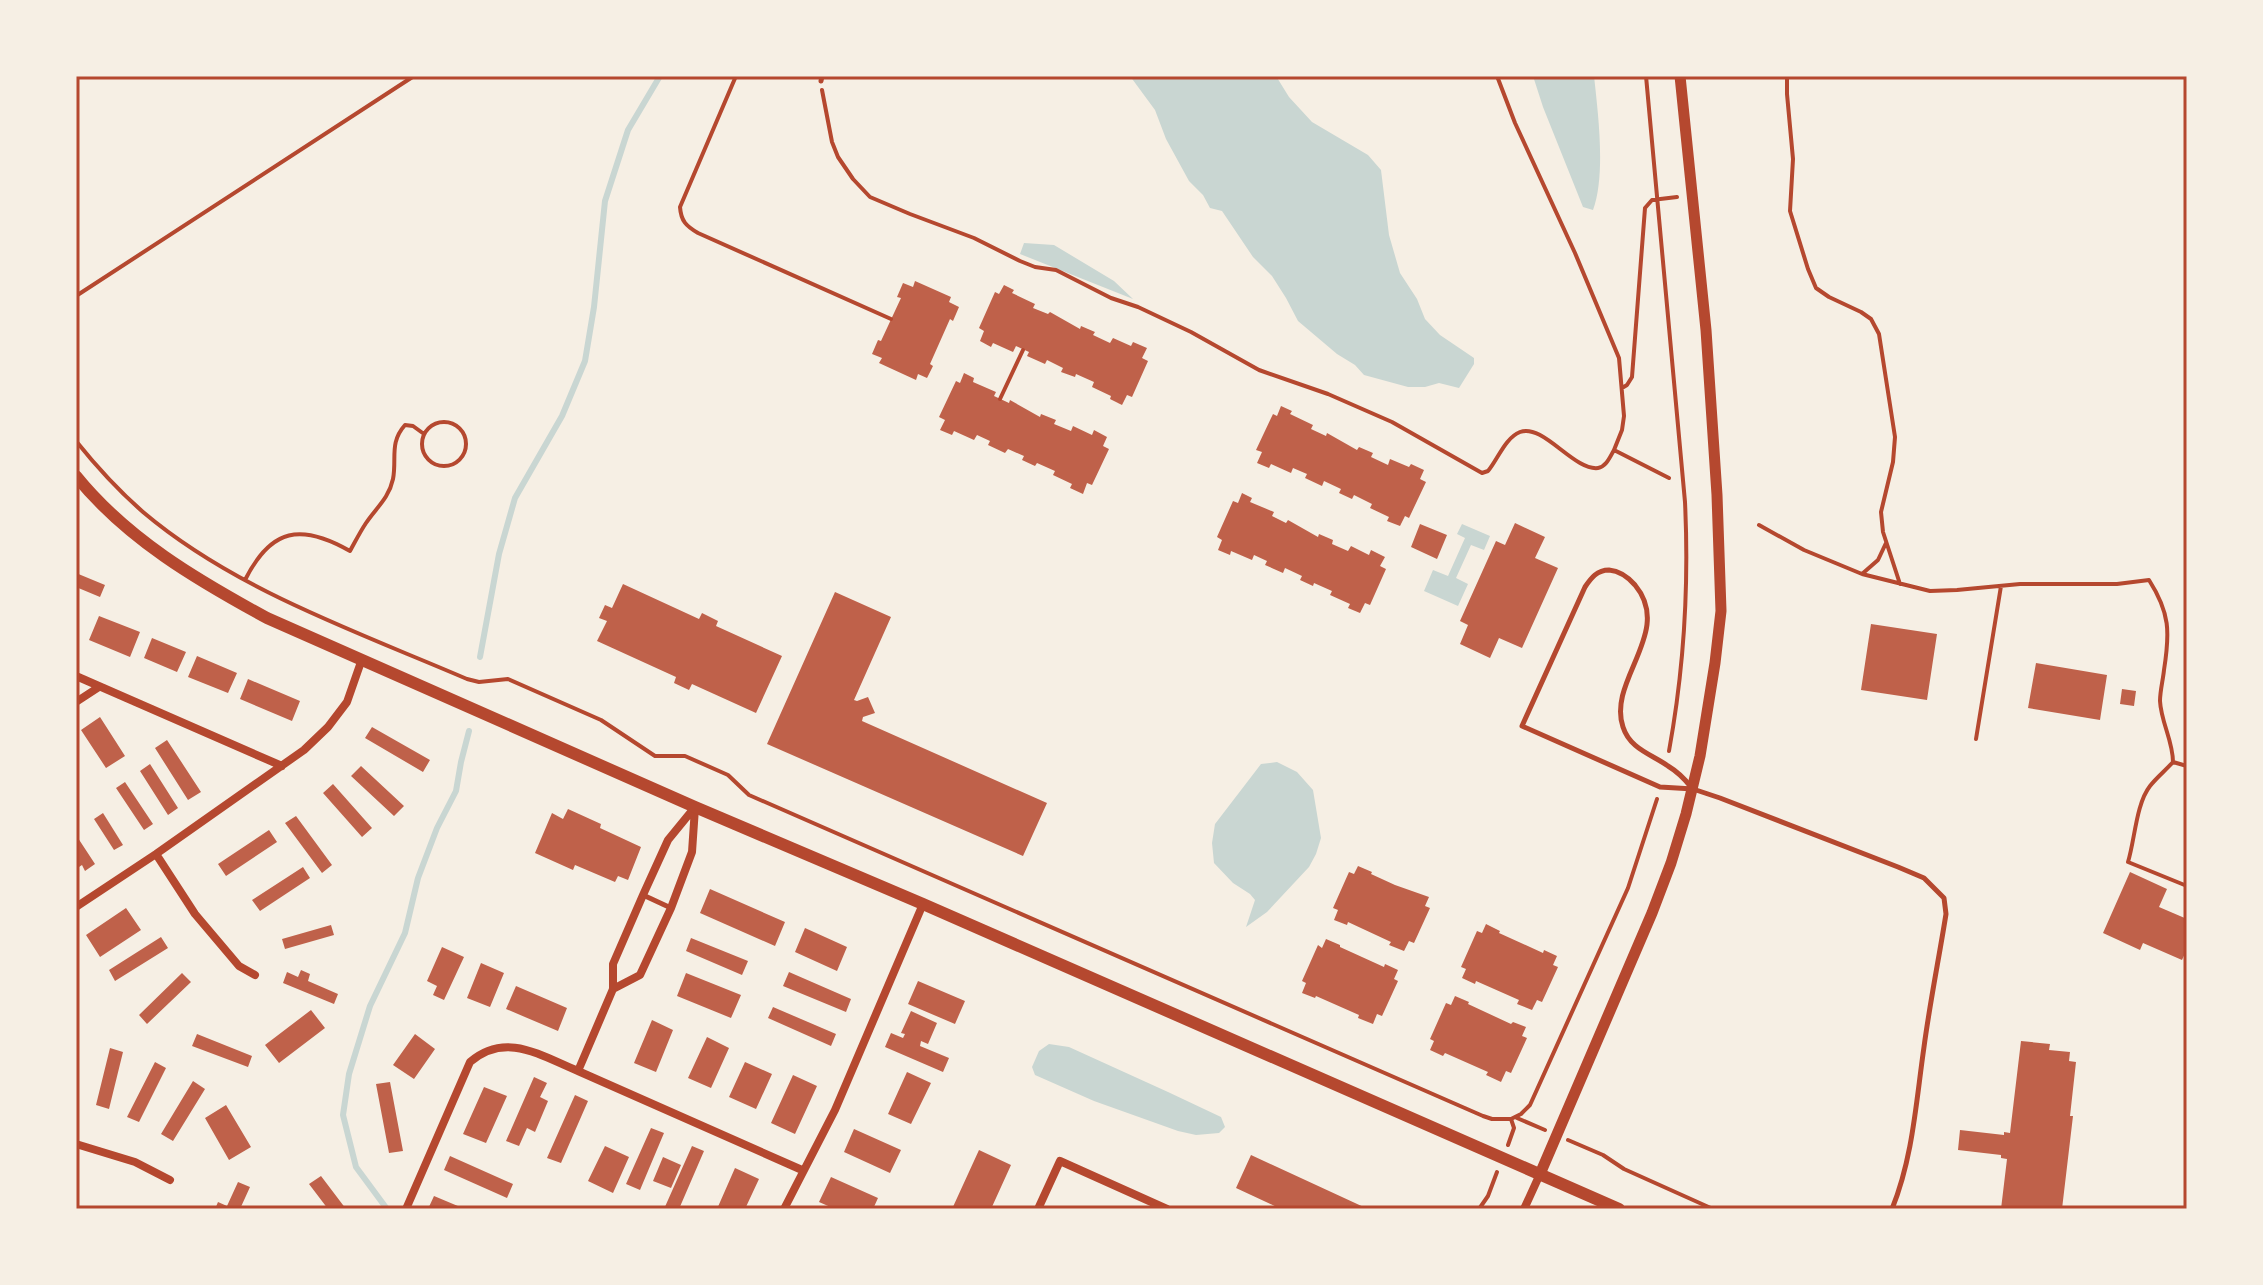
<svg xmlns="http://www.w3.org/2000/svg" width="2263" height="1285" font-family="Helvetica,sans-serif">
  <rect width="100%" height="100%" fill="#f6efe4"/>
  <!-- water -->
  <path fill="#c9d6d2" d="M1130,76H1276L1289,97L1312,122L1368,155L1381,170L1389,235L1400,273L1417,299L1425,319L1440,335L1474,358V364L1459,388L1439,383L1425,387H1408L1364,375L1355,365L1337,354L1298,321L1286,298L1272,276L1253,257L1222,211L1210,208L1203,195L1189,181L1166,139L1155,110Z
    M1533,76H1594C1598,113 1606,175 1593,210L1583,207L1543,107Z
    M1024,243L1054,245L1114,281L1133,299L1020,254Z
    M1462,524L1490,536L1484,550L1471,545L1456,578L1468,584L1458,606L1424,591L1433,570L1448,576L1465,538L1457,534Z
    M1277,762L1297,772L1313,790L1321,838L1316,854L1309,867L1267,912L1246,927L1255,900L1250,894L1233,883L1214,863L1212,843L1215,824L1261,764Z
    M1049,1044L1069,1047L1168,1092L1221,1117L1225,1127L1219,1133L1196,1135L1178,1131L1094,1101L1035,1075L1032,1067L1039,1051Z"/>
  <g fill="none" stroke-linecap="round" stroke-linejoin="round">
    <!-- stream -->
    <path stroke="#c9d6d2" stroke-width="6" d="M480,657L499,554L515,498L562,416L585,361L594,307L605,201L628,130L660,76
      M387,1209L356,1167L343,1115L349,1074L370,1006L405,933L418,878L437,828L456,791L461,762L469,731"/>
  </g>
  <!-- building -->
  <path fill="#bf614a" d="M915,281L951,297L949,302L959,307L953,321L950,319L930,364L933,366L927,378L918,374L916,380L879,363L882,358L872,354L878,340L881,341L901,298L897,297L903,283L913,287Z
    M1004,285L1014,290L1012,293L1035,304L1033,308L1048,314L1050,312L1080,329L1081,326L1095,332L1093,335L1110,343L1113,338L1131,346L1133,342L1147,348L1142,358L1148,361L1132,397L1127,395L1122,405L1110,399L1111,396L1092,387L1094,382L1076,374L1075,377L1061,372L1063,368L1047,360L1045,364L1027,356L1029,352L1016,346L1013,352L993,343L991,347L980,341L984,331L979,328L995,292L999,294Z
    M964,373L974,378L973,382L996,392L994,396L1009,403L1010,400L1040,417L1041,414L1056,420L1054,424L1071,431L1073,426L1092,435L1094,430L1107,437L1103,446L1109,449L1092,485L1087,483L1083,494L1070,488L1072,484L1053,475L1055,471L1037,463L1035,466L1022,460L1024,456L1008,449L1005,453L988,445L990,441L977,435L974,440L954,431L952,435L940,430L945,420L939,417L956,381L960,383Z
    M1281,406L1292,411L1290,414L1313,425L1311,429L1326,436L1327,433L1357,450L1359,447L1373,453L1371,457L1388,465L1390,459L1409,467L1411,464L1424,470L1420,479L1426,482L1409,518L1405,516L1400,526L1387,521L1389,517L1370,508L1372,504L1354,495L1352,499L1339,493L1341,489L1324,481L1322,486L1305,478L1307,474L1293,468L1291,473L1271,464L1269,468L1257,463L1262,452L1256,450L1273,414L1277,416Z
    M1242,493L1252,498L1250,502L1274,512L1272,516L1286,523L1288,520L1318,537L1319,534L1333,540L1332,544L1348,551L1351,546L1369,555L1371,550L1385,557L1380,566L1386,569L1370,605L1365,603L1360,613L1348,608L1350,604L1330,595L1332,591L1314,583L1313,586L1300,580L1302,576L1285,568L1283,573L1265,565L1267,561L1254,555L1252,560L1231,551L1230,555L1218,550L1222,540L1217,537L1233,501L1238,503Z
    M1515,523L1545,537L1535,558L1558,568L1522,648L1499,638L1490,658L1460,644L1468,625L1460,621L1496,541L1505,545Z
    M1420,524L1447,535L1437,559L1411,547Z
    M76,573L105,585L100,597L76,587Z
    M623,584L699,619L702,613L718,621L716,626L782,656L756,713L692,684L689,690L674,683L676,677L597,641L607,621L599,618L605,605L612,608Z
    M835,592L891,617L854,700L857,701L868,697L875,713L863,717L862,721L1047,803L1023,856L767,744Z
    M99,616L140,632L130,657L89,640Z
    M1871,624L1937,634L1927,700L1861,690Z
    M152,638L186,652L177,672L144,658Z
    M197,656L237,673L228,693L188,677Z
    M2036,663L2107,675L2100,720L2028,708Z
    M248,679L300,701L292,721L240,699Z
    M2122,689L2136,691L2134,706L2120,704Z
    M100,717L125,756L106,768L81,730Z
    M372,727L430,760L423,772L365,738Z
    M167,740L201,792L188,800L155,748Z
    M150,764L178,808L168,815L140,771Z
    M361,766L404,806L394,816L351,776Z
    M125,782L153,824L144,830L116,788Z
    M333,784L372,828L362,837L323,793Z
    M568,809L601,824L600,828L641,847L628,880L618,876L615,882L575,865L573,870L535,853L552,813L563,819Z
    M103,813L123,845L114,850L94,819Z
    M296,816L332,865L322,873L285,823Z
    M269,830L277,842L226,876L218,864Z
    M76,835L95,864L85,871L82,865L76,869Z
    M1358,866L1372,872L1371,874L1395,885L1429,897L1425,906L1430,908L1414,943L1409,941L1404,951L1389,945L1391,942L1348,922L1347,925L1334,920L1338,910L1333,908L1349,872L1354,874Z
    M303,867L310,878L260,911L252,900Z
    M2130,872L2167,889L2159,907L2187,919V949L2182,960L2143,943L2140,950L2103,933Z
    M710,889L785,922L775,946L700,913Z
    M126,908L141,930L100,957L86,935Z
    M1486,924L1500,931L1499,933L1543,953L1544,950L1557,956L1553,965L1558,967L1542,1002L1537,1000L1532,1010L1517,1004L1519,1000L1476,981L1475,984L1462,978L1466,969L1461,967L1477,931L1482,933Z
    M331,925L334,935L285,949L282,939Z
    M805,928L847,947L837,971L795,952Z
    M161,937L168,948L115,981L109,970Z
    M691,938L748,961L742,975L686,951Z
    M1326,939L1340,945V947L1384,967L1385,964L1398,970L1394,979L1398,981L1382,1016L1377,1014L1373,1024L1358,1018L1359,1015L1316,996L1315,998L1302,993L1306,983L1302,981L1318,945L1322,948Z
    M442,947L464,957L444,1000L433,995L437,986L427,981Z
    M481,963L504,973L490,1007L467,998Z
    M301,970L310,974L308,981L338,994L334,1004L283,983L287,972L298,977Z
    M789,972L851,999L846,1012L783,986Z
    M182,973L191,982L147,1024L139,1015Z
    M686,973L741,995L731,1018L677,996Z
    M918,981L965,1001L955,1024L908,1004Z
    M516,986L567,1008L558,1031L506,1009Z
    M1455,996L1469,1002L1468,1004L1511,1024L1513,1022L1526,1027L1522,1036L1527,1038L1511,1073L1506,1071L1501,1082L1486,1075L1488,1072L1445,1053L1443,1056L1430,1050L1434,1041L1430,1039L1446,1003L1451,1005Z
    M773,1007L836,1034L831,1046L768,1018Z
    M311,1010L325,1028L279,1063L265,1045Z
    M911,1011L937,1023L928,1044L921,1041L920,1046L949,1058L943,1072L885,1047L891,1033L903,1038L905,1034L901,1033Z
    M652,1020L673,1030L656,1072L634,1063Z
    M197,1034L252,1056L248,1067L192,1046Z
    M415,1034L435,1049L414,1079L393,1065Z
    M707,1037L729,1048L711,1088L688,1078Z
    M2021,1041L2050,1044L2049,1050L2070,1052L2069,1061L2076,1062L2070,1116H2073L2062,1209H2001L2007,1159L2001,1158V1155L1958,1150L1960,1130L2004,1135V1132L2010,1133Z
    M110,1048L123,1052L109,1109L96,1105Z
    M155,1062L166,1068L139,1122L127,1117Z
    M745,1062L772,1074L756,1109L729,1097Z
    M907,1072L931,1083L911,1124L888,1114Z
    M793,1075L817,1086L795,1134L771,1123Z
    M534,1077L547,1083L540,1097L548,1101L535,1132L527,1128L519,1146L506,1141Z
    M193,1081L205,1089L173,1141L161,1134Z
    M390,1082L403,1151L389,1153L376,1084Z
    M484,1087L507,1096L486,1143L463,1134Z
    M575,1095L588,1101L561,1163L547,1158Z
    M226,1105L251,1147L229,1160L205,1118Z
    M651,1128L664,1133L640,1190L626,1184Z
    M854,1129L901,1150L890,1173L844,1152Z
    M605,1146L629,1157L613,1193L588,1181Z
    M692,1146L704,1151L679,1209H664Z
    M979,1150L1011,1165L991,1209H952Z
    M1251,1155L1368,1209H1281L1236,1188Z
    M450,1156L513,1184L507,1198L444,1170Z
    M663,1157L681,1165L671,1188L653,1181Z
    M735,1168L759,1179L745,1209H717Z
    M321,1176L346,1209H328L309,1184Z
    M831,1177L878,1198L873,1209H835L819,1202Z
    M238,1182L250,1187L240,1209H215L218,1202L227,1206Z
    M434,1196L465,1209H428Z"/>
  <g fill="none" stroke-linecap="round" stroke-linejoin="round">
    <!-- path -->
    <path stroke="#b5482f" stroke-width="4" d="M736,76L680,207C681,221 686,226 698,233L891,319
      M1497,76L1515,123L1575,253L1619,358L1624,416L1622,430L1614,450L1669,478
      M1646,76L1685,502C1689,586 1684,669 1669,751
      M1787,76V94L1793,159L1790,211L1808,269L1816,288L1829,297L1861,312L1871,319L1879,334L1895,437L1893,462L1881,512L1883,532L1900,584
      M822,90L832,142L838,157L853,179L870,197L910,214L974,238L1020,261L1035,267L1056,270L1111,298L1138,307L1191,332L1259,370L1328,394L1392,422L1482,473L1488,471C1498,459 1505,438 1520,432C1543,423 1574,471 1598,468C1606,467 1610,457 1614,450
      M76,296L414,76
      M1622,388L1627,385L1632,377L1645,208L1652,200L1677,197
      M1000,399L1023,350
      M422 444a22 22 0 1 1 44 0a22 22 0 1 1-44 0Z
      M76,441C96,466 119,491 143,512C235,590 358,632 467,679L479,682L508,679L601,720L655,756H685L728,775L749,795L1483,1116L1492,1119H1511
      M1759,525L1804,550L1862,574L1930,591L1957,590L2020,584H2117L2149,580C2170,613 2170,632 2164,670C2163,680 2160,691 2160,701C2161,722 2173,741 2173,762L2187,766
      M1862,574L1878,560L1886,543
      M245,580C271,528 301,523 350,551C355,542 360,532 366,523C376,508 389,498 393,479C397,458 389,443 405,425L413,426L424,434
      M1976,739L2001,586
      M2173,762C2166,770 2157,777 2150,786C2136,804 2135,839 2128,862L2187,886
      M1517,1118L1545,1130
      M1568,1140L1603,1155L1624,1169L1713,1209
      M1508,1145L1514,1128L1511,1119L1521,1114L1530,1105L1628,888L1657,799
      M1479,1209L1488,1196L1497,1172"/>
    <!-- service -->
    <path stroke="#b5482f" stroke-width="5" d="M821,81L822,76
      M1691,787C1684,778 1678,772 1668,766C1651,754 1630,749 1623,727C1607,680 1674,632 1635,585C1628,577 1620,571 1609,570C1597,570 1591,578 1585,587L1522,726L1660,787L1693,789L1720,798L1898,867L1924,878L1944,898L1946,914C1939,958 1930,1002 1924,1047C1916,1102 1913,1157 1892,1209
      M643,895L671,908"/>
    <!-- minor -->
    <path stroke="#b5482f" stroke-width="8" d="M76,676L282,766
      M76,702L99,687
      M156,854L195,914L239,966L255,975
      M76,907L156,854L304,750L328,727L347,702L362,659
      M613,989L640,975L671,908L692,852L695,808
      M578,1071L802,1170
      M76,1144L135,1162L170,1180
      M406,1209L470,1062C506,1031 541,1056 578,1071L613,989V964L643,895L668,840L695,807
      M784,1209L835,1110L923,904
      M1038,1209L1060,1161L1167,1209
      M1524,1209L1540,1174"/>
    <!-- tertiary -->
    <path stroke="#b5482f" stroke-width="11" d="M1540,1174L1652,913L1671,863L1686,814L1700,756L1715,663L1721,611L1717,495L1706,330L1680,76"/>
    <!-- secondary -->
    <path stroke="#b5482f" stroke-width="12" d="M76,476C127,539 197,580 267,618L695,807L923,904L1619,1209"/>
  </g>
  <!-- border -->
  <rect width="2263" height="1285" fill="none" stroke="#f6efe4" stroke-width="156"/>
  <rect x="78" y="78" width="2107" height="1129" fill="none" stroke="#b5482f" stroke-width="3"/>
</svg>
